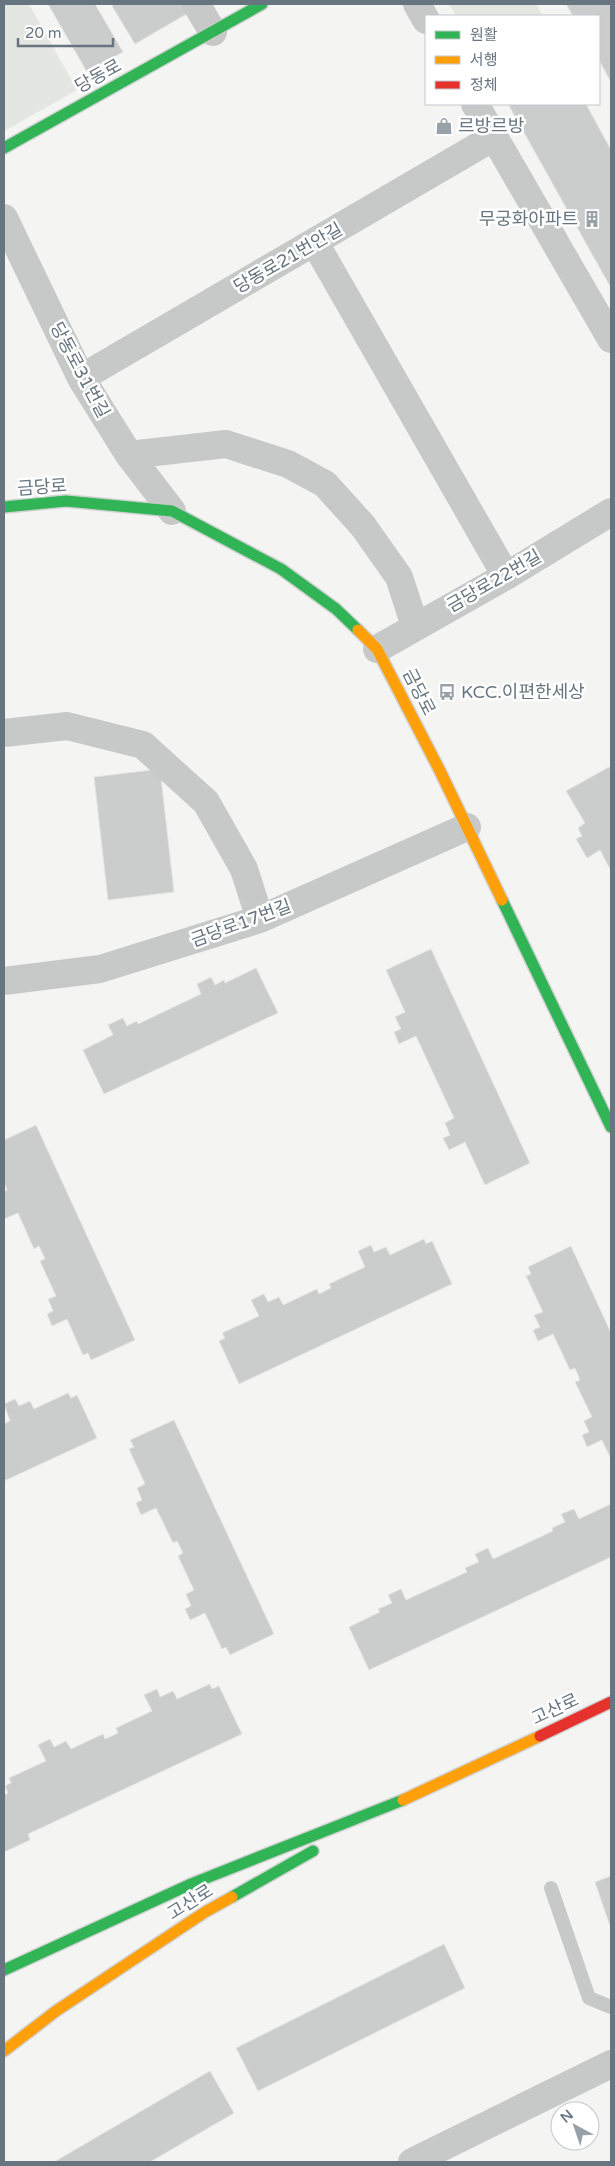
<svg xmlns="http://www.w3.org/2000/svg" width="615" height="2166" font-family="'Varela Round','Noto Sans KR',sans-serif">
  <rect width="100%" height="100%" fill="#f4f4f3"/>
  <!-- green -->
  <path fill="#e3e6e1" d="M4,4H29L77,90L4,131Z
    M449,4H536L543,16H456Z"/>
  <!-- building -->
  <path fill="#cbcccc" stroke="#e4e4e3" d="M48,4H95L123,52L87,72Z
    M116,4H186L190,12L135,44L112,6Z
    M566,4H611V82L599,60V16H573Z
    M508,104H586L611,150V288Z
    M609,767L611,770V871L600,850L587,858L576,839L582,836L578,828L585,823L566,791Z
    M160,769L174,892L108,900L94,777Z
    M431,949L530,1163L485,1185L465,1142L449,1150L443,1138L450,1135L445,1123L454,1118L416,1036L399,1044L394,1032L401,1029L395,1017L405,1012L386,970Z
    M256,968L278,1013L104,1094L83,1050L113,1035L108,1025L123,1018L127,1026L137,1021L138,1024L201,994L197,984L211,977L215,985L224,980L225,983Z
    M36,1125L135,1340L91,1360L88,1353L83,1355L67,1319L52,1326L47,1314L53,1311L48,1299L56,1296L40,1261L45,1259L39,1246L34,1249L18,1213L4,1219V1192L7,1190L4,1182V1140Z
    M424,1239L426,1244L432,1241L452,1284L239,1384L219,1341L225,1338L222,1333L259,1316L251,1300L264,1294L268,1302L279,1297L283,1305L317,1289L319,1294L331,1288L329,1284L365,1267L358,1251L371,1245L374,1252L386,1247L390,1255Z
    M571,1246L611,1333V1459L602,1440L587,1447L582,1435L589,1432L584,1421L592,1417L575,1382L580,1380L575,1368L570,1370L553,1334L538,1341L533,1330L540,1327L534,1315L543,1312L526,1276L531,1274L528,1267Z
    M68,1393L71,1398L77,1395L97,1438L4,1481V1424L10,1421L4,1404L15,1399L19,1406L30,1401L34,1409Z
    M174,1420L274,1634L230,1655L226,1647L222,1649L205,1613L190,1620L185,1609L191,1606L186,1594L194,1590L178,1556L183,1553L177,1541L173,1543L156,1508L141,1515L136,1503L142,1500L137,1488L145,1484L129,1449L134,1447L130,1440Z
    M611,1504V1557L369,1670L349,1627L380,1612L378,1609L392,1603L388,1595L401,1589L406,1600L467,1572L465,1568L479,1562L475,1554L488,1548L493,1559L553,1531L552,1528L565,1522L561,1514L574,1509L579,1519Z
    M210,1684L212,1689L219,1686L242,1734L28,1834L30,1840L4,1852V1795L8,1793L5,1786L11,1783L9,1778L46,1761L38,1745L50,1739L54,1747L66,1741L71,1749L103,1734L105,1739L118,1733L116,1728L152,1711L144,1695L157,1689L160,1697L173,1691L177,1699Z
    M611,1876V1929L595,1882Z
    M444,1944L465,1988L258,2091L236,2048Z
    M210,2071L234,2113L150,2162H54Z"/>
  <g fill="none" stroke-linecap="round" stroke-linejoin="round">
    <!-- fast casing -->
    <g stroke="#d1d2d2" stroke-width="14">
      <path id="fast" d="M4,148L262,4
        M4,507L66,501L172,511L281,569L336,609L358,630
        M502,900L611,1127
        M232,1897L313,1851
        M4,1970L191,1884L403,1800"/>
    </g>
    <!-- slow casing -->
    <g stroke="#d1d2d2" stroke-width="14">
      <path id="slow" d="M358,630L377,649L440,771L502,900
        M403,1800L540,1736
        M4,2051L56,2011L205,1912L232,1897"/>
    </g>
    <!-- jam casing -->
    <g stroke="#d1d2d2" stroke-width="14">
      <path id="jam" d="M540,1736L611,1702"/>
    </g>
    <!-- lane -->
    <path stroke="#c7c9c9" stroke-width="14" d="M551,1888L589,1998L611,2007"/>
    <!-- street -->
    <path stroke="#c7c9c9" stroke-width="28" d="M196,4L213,32
      M417,4L426,20
      M475,104L611,339
      M4,218L81,378L129,455L172,511
      M315,243L506,576
      M81,378L494,137
      M129,455L226,444L288,464L325,484L363,526L399,577L415,626
      M377,649L506,576L611,512
      M4,733L67,726L143,745L206,802L244,869L260,919
      M4,981L100,969L260,919L467,827
      M412,2162L611,2064"/>
    <!-- fast -->
    <use href="#fast" stroke="#30b455" stroke-width="11"/>
    <!-- slow -->
    <use href="#slow" stroke="#ff9f0a" stroke-width="11"/>
    <!-- jam -->
    <use href="#jam" stroke="#e5322d" stroke-width="11"/>
  </g>
  <!-- icons -->
  <defs>
    <g id="shop-bare" transform="scale(1.35)"><path d="M-5-2.5h2.3a2.7 3.5 0 0 1 5.4 0H5L5.5 6h-11ZM-1.5-2.5h3a1.5 2.3 0 0 0-3 0Z" fill="#98a1a8" stroke="#fff" stroke-width="2.5" paint-order="stroke"/></g>
    <g id="building-bare" transform="scale(1.35)"><path d="M-4-6H4V6H1V3H-1V6H-4ZM-2.5-4.3h1.7v1.8h-1.7ZM.8-4.3h1.7v1.8H.8ZM-2.5-1h1.7V.8h-1.7ZM.8-1h1.7V.8H.8Z" fill="#98a1a8" stroke="#fff" stroke-width="2.5" paint-order="stroke"/></g>
    <g id="bus-bare" transform="scale(1.35)"><path d="M-5-6H5V4H4V6H2V4H-2V6H-4V4H-5ZM-3.5-4V0h7V-4ZM-3.5 1.2v1.5H-2V1.2ZM2 1.2v1.5H3.5V1.2Z" fill="#98a1a8" stroke="#fff" stroke-width="2.5" paint-order="stroke"/></g>
  </defs>
  <g fill-rule="evenodd">
    <use href="#shop-bare" x="444" y="126"/>
    <use href="#building-bare" x="592" y="219"/>
    <use href="#bus-bare" x="447" y="692"/>
  </g>
  <g text-anchor="middle" stroke-width="5" stroke-linejoin="round" paint-order="stroke">
    <!-- street labels -->
    <g font-size="18" fill="#677580" stroke="#fff">
      <text transform="translate(98 76) rotate(-29)" y="6">당동로</text>
      <text transform="translate(288 258) rotate(-30)" y="6">당동로21번안길</text>
      <text transform="translate(80 370) rotate(62)" y="6">당동로31번길</text>
      <text transform="translate(42 487) rotate(-4)" y="6">금당로</text>
      <text transform="translate(494 581) rotate(-30)" y="6">금당로22번길</text>
      <text transform="translate(419 692) rotate(63)" y="6">금당로</text>
      <text transform="translate(241 923) rotate(-20)" y="6">금당로17번길</text>
      <text transform="translate(555 1709) rotate(-25)" y="6">고산로</text>
      <text transform="translate(190 1902) rotate(-32)" y="6">고산로</text>
    </g>
    <!-- poi labels -->
    <g font-size="18" fill="#677580" stroke="#fff" text-anchor="start">
      <text x="458" y="132">르방르방</text>
      <text x="578" y="225" text-anchor="end">무궁화아파트</text>
      <text x="461" y="698">KCC.이편한세상</text>
    </g>
  </g>
  <!-- border -->
  <rect width="615" height="2166" fill="none" stroke="#677580" stroke-width="10"/>
  <!-- legend -->
  <rect x="425" y="15" width="175" height="90" fill="#ffffff" stroke="#c2c8cc"/>
  <rect x="435" y="31" width="25" height="8" fill="#30b455" stroke="#c2c8cc"/>
  <text x="470" y="40" font-size="15" fill="#677580">원활</text>
  <rect x="435" y="56" width="25" height="8" fill="#ff9f0a" stroke="#c2c8cc"/>
  <text x="470" y="65" font-size="15" fill="#677580">서행</text>
  <rect x="435" y="81" width="25" height="8" fill="#e5322d" stroke="#c2c8cc"/>
  <text x="470" y="90" font-size="15" fill="#677580">정체</text>
  <!-- north arrow -->
  <g transform="translate(575 2126) rotate(320)"><circle r="24" fill="#ffffff" stroke="#c2c8cc"/>
  <path d="M0-4L9 19L0 12L-9 19Z" fill="#98a1a8"/>
  <text y="-8" font-size="14" font-weight="bold" text-anchor="middle" fill="#677580">N</text>
  </g>
  <!-- scale -->
  <path d="M18 38v8h95v-8" fill="none" stroke="#677580" stroke-width="2.5"/>
  <text x="25" y="38" font-size="15" fill="#677580" stroke="#ffffff" stroke-width="4" paint-order="stroke">20 m</text>
</svg>
